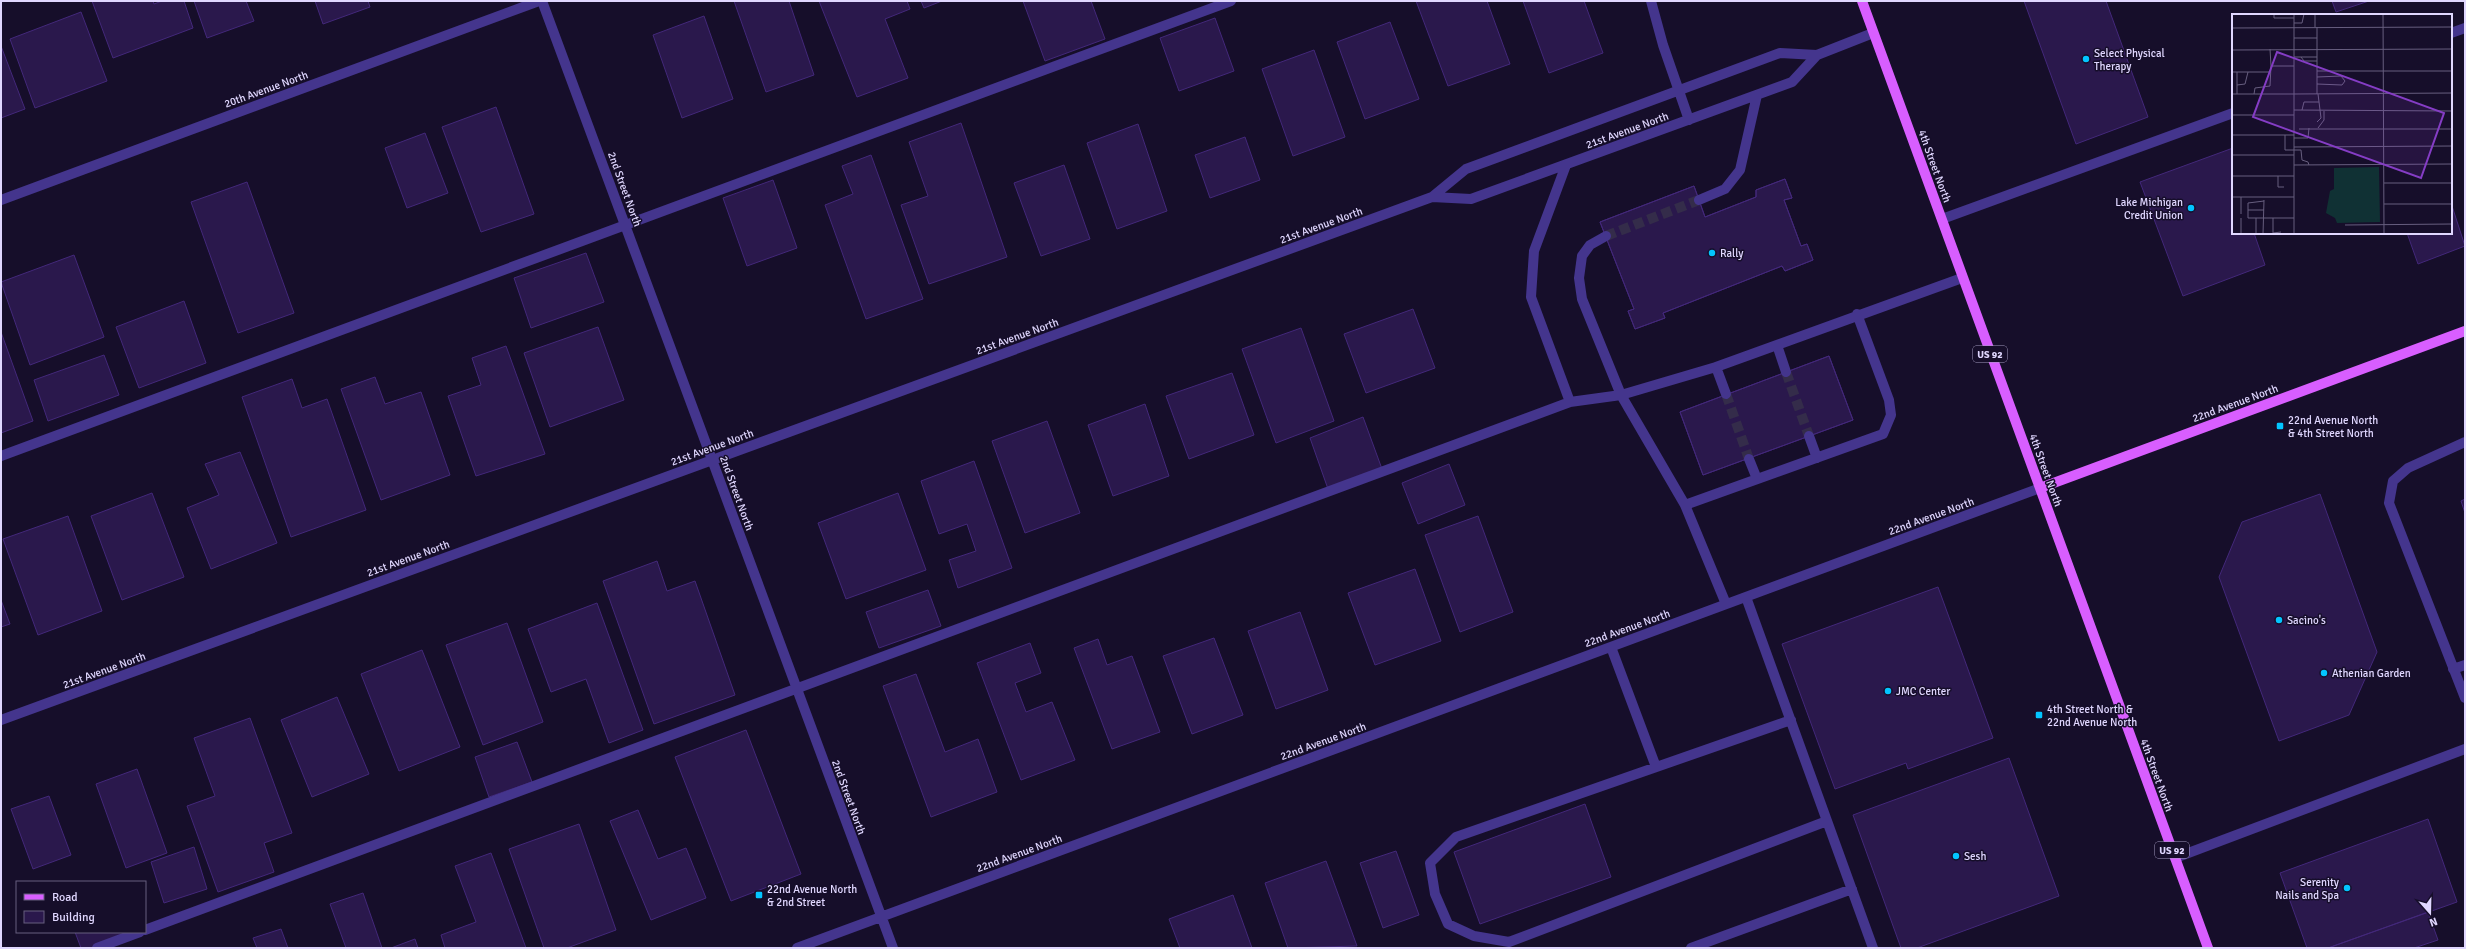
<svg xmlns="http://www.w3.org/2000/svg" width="2466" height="949" font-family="Signika,sans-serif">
  <rect width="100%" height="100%" fill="#160e2a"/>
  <!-- building -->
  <path fill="#2a184c" stroke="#43287a" d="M92,1H153L154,4L162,1H184L193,28L113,58Z
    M194,1H246L254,21L207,38Z
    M315,1H368L370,7L323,24Z
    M734,1H789L814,75L766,92Z
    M819,1H907L910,9L885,19L908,78L857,97Z
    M921,1H942L924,8Z
    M1023,1H1091L1105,39L1045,61Z
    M1416,1H1487L1510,64L1448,86Z
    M1523,1H1584L1603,53L1549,73Z
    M2024,1H2106L2148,117L2076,144Z
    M2332,1H2369L2336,12Z
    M81,12L107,81L35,108L10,39Z
    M704,16L733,99L682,118L653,35Z
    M1215,18L1234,71L1179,91L1160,38Z
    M1390,22L1419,99L1365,119L1337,42Z
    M1,46L25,109L1,118Z
    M1314,50L1345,137L1293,156L1262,69Z
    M496,107L534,214L481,232L442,127Z
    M961,123L1007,257L929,284L901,205L928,196L909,142Z
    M1138,124L1167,211L1117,229L1087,143Z
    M425,133L448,193L407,208L385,148Z
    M1245,137L1260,180L1210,198L1195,155Z
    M2233,148V233H2254L2265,265L2183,296L2140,182Z
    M871,155L923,299L866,319L825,205L853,194L842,166Z
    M1064,165L1090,239L1041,256L1014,183Z
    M1785,179L1792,198L1784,200L1801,246L1807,244L1813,260L1785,271L1782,266L1663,313L1665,318L1635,329L1628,311L1634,309L1600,222L1694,186L1705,217L1756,197V190Z
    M1785,179L1792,198L1784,200L1801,246L1807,244L1813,260L1785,271L1782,266L1663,313L1665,318L1635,329L1628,311L1634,309L1600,222L1694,186L1705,217L1756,197V190Z
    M773,180L797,248L747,266L723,198Z
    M247,182L294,313L238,333L191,202Z
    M2451,203L2465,246L2418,264L2407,233H2451Z
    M586,253L604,302L531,328L514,278Z
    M74,255L104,337L30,365L1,282Z
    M184,301L206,363L139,388L116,327Z
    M1413,309L1435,368L1366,393L1344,334Z
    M598,327L624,400L550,427L524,353Z
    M1301,328L1334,421L1276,443L1242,349Z
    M1,332L33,421L1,433Z
    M506,346L545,454L476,476L448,396L481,385L472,358Z
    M104,355L119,395L48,421L34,380Z
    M1829,356L1853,420L1703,475L1680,412Z
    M1829,356L1853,420L1703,475L1680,412Z
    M1232,373L1254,435L1189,459L1166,396Z
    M375,377L385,404L421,392L450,475L381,500L341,389Z
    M292,379L302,408L327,399L366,510L291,537L242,397Z
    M1145,404L1169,476L1113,496L1088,425Z
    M1363,417L1382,469L1328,489L1310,438Z
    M1047,421L1080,513L1025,533L992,441Z
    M240,452L277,543L211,569L187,508L219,495L205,464Z
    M974,461L1012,568L958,588L949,560L976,551L967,524L939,534L921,481Z
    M1449,464L1465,505L1418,524L1402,483Z
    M152,493L184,577L122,600L91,516Z
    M898,493L926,570L846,599L818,523Z
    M2320,494L2377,652L2349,715L2279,741L2219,577L2242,522Z
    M2465,499V513L2461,501Z
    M68,516L102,611L38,635L3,539Z
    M1478,516L1513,612L1460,632L1425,535Z
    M657,561L667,591L695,581L735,695L654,724L603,581Z
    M1415,569L1441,641L1375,665L1348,593Z
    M1938,587L1993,738L1908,769L1906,763L1835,789L1782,644Z
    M928,590L941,626L879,648L866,612Z
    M1,600L10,624L1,627Z
    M597,603L643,730L609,743L586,679L551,692L528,629Z
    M1300,612L1328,690L1276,709L1248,631Z
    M507,623L543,722L483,745L446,645Z
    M1214,638L1243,715L1192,734L1163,656Z
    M1098,639L1107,665L1132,656L1160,732L1112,749L1074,648Z
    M1030,643L1041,673L1015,683L1026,712L1052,702L1075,760L1021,780L977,663Z
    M422,650L460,747L399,771L361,674Z
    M916,674L945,752L978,739L997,792L931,817L883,686Z
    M337,697L369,774L312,797L281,720Z
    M250,718L292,833L264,843L274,872L218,892L187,806L215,796L194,738Z
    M746,730L801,874L731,901L675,757Z
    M517,742L532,782L489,797L475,757Z
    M2009,758L2059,896L1917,948H1901L1853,815Z
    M137,769L167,853L126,868L96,784Z
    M49,796L71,855L33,869L11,809Z
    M1585,804L1611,877L1480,924L1454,852Z
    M638,810L658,859L686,848L706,898L651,920L610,821Z
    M2428,819L2457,902L2328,948H2307L2280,873Z
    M579,824L616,930L567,948H544L509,849Z
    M194,847L207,889L164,903L151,862Z
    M1396,851L1419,915L1383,928L1360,863Z
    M491,853L526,948H445L441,935L476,922L455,866Z
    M1326,861L1357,946L1288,948L1265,883Z
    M363,893L382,948H346L330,904Z
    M1233,895L1252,948H1180L1169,919Z
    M2428,912L2438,940L2414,948H2328Z
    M281,929L288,948H257L253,938Z
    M75,932H129L93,948H81Z
    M415,939L418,948H391Z"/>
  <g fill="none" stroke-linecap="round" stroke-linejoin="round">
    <!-- minor-tunnel -->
    <path stroke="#342c4a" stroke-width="10" stroke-dasharray="10 5" stroke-linecap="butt" d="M1606,236L1699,200
      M1786,372L1809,436
      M1726,394L1749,459"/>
    <!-- minor -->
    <path stroke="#44358d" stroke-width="10" d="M542,1L893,948
      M1651,1L1663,45L1689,120
      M2451,33L2465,28
      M1566,165L1534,251L1531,297L1570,402
      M1432,197L1471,199L1792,82L1817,55
      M1,200L539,1
      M1699,200L1725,189L1740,170L1757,95
      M1942,219L2233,113
      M1606,236L1590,245L1582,256L1579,278L1582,299L1621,395L1685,505L1726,604
      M1777,345L1786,372
      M1716,367L1726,394
      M1809,436L1817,458
      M2465,442L2408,468L2393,481L2389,503L2465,698
      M1,456L1231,1
      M1749,459L1757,479
      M1685,505L1883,434L1891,415L1889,400L1857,314
      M1746,597L1873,948
      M1611,647L1656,767
      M2453,669L2465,665
      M1,720L1432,197L1466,169L1780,53L1817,55L1873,33
      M1791,720L1456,837L1430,863L1435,894L1448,924L1474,936L1509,942L1827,821
      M2175,858L2465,749
      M145,930L1570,402L1621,395L1716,367L1962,278
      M97,948L140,932
      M797,948L2040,488
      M1691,948L1852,889"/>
    <!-- major -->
    <path stroke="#d85eff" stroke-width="10" d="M1862,1L2208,948
      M2040,488L2465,331"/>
  </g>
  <!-- markers -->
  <g fill="#03c5ff" stroke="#160e2a" stroke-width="1.5">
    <circle cx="2086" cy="59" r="4"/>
    <circle cx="2191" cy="208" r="4"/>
    <circle cx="1712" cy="253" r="4"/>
    <rect x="2276" y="422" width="8" height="8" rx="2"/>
    <circle cx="2279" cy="620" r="4"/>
    <circle cx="2324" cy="673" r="4"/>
    <circle cx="1888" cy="691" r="4"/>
    <rect x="2035" y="711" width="8" height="8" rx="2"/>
    <circle cx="1956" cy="856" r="4"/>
    <circle cx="2347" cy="888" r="4"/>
    <rect x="755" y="891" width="8" height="8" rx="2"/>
  </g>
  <g text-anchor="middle" stroke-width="3" stroke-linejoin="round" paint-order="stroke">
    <!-- shield labels -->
    <g fill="#160e2a" stroke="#a39bbf" stroke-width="1">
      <rect x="1973" y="346" width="34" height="16" rx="3"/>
      <rect x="2155" y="842" width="34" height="16" rx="3"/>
    </g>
    <g font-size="10" font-weight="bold" fill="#e0d7ff">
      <text x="1990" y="358">US 92</text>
      <text x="2172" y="854">US 92</text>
    </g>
    <!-- poi labels -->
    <g font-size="11" fill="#e0d7ff" stroke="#160e2a" text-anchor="start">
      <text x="2094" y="57">Select Physical<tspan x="2094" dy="13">Therapy</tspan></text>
      <text x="2183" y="206" text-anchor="end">Lake Michigan<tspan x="2183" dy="13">Credit Union</tspan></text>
      <text x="1720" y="257">Rally</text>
      <text x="2288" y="424">22nd Avenue North<tspan x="2288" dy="13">&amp; 4th Street North</tspan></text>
      <text x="2287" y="624">Sacino's</text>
      <text x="2332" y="677">Athenian Garden</text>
      <text x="1896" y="695">JMC Center</text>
      <text x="2047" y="713">4th Street North &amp;<tspan x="2047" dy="13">22nd Avenue North</tspan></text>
      <text x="1964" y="860">Sesh</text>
      <text x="2339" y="886" text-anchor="end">Serenity<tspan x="2339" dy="13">Nails and Spa</tspan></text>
      <text x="767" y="893">22nd Avenue North<tspan x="767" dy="13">&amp; 2nd Street</tspan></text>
    </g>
    <!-- street labels -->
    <g font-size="11" fill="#e0d7ff" stroke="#160e2a">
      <text transform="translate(266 89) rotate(-20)" y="4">20th Avenue North</text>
      <text transform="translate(1627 130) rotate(-20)" y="4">21st Avenue North</text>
      <text transform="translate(1935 166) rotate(70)" y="4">4th Street North</text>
      <text transform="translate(625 189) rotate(70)" y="4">2nd Street North</text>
      <text transform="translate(1321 225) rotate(-20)" y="4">21st Avenue North</text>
      <text transform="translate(1017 336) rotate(-20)" y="4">21st Avenue North</text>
      <text transform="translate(2235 403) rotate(-20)" y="4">22nd Avenue North</text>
      <text transform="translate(712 447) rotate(-20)" y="4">21st Avenue North</text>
      <text transform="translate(2046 470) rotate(70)" y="4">4th Street North</text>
      <text transform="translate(737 493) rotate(70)" y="4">2nd Street North</text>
      <text transform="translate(1931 516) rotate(-20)" y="4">22nd Avenue North</text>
      <text transform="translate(408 558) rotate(-20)" y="4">21st Avenue North</text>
      <text transform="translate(1627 628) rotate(-20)" y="4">22nd Avenue North</text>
      <text transform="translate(104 670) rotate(-20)" y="4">21st Avenue North</text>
      <text transform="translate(1323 741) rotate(-20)" y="4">22nd Avenue North</text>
      <text transform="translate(2157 775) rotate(70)" y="4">4th Street North</text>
      <text transform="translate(849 797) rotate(70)" y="4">2nd Street North</text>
      <text transform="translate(1019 853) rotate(-20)" y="4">22nd Avenue North</text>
    </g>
  </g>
  <!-- overview -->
  <g transform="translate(2232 14)">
    <rect width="220" height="220" fill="#160e2a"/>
    <path d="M147,153L148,208L105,209L103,204L94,199L98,177L102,175V154Z" fill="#103134"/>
    <path fill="none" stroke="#675e7f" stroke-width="1" d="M42,0V4H62M62,0V220M83,0V13M151,0L152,220M62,9H70L72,0M0,14L220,13M62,24H85M38,35L39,52M0,36L220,35M62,43H85M69,43L72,47H85M85,57H220M0,58H39M85,63L109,62L113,67L110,71L85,70M5,71L13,70L16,58M0,80H62M5,80V58M22,80L23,74L38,72L39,52H62M62,80L220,79M85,80V13M62,96L220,97M70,96L72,88H87M0,101H62M85,108L89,104L86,80M86,114L92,106V97M67,115H220M0,121H62M53,121V136H69L70,146L76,148L77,151M62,124H76L77,114M62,133L220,132M0,141H62M62,151L220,150M0,162H62M46,162V173H52M152,169H220M0,183H62M9,183V200M32,187L16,189V204H62M152,190H220M16,196H32M9,204V220M24,204V220M41,204V219L49,218M113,211L220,210M31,220L32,186"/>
    <path fill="#853dc5" fill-opacity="0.15" stroke="#853dc5" stroke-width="2" d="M45,38L212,99L189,164L21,103Z"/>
    <rect width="220" height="220" fill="none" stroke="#e0d7ff" stroke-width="2"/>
  </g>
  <!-- border -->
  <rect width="2466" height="949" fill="none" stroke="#e0d7ff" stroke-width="4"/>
  <!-- legend -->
  <rect x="16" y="881" width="130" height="52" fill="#160e2a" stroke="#675e7f"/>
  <rect x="24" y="894" width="20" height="6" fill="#d85eff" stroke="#675e7f"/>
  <text x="52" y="901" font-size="12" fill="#e0d7ff">Road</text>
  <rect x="24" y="911" width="20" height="12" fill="#2a184c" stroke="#675e7f"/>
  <text x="52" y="921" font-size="12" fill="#e0d7ff">Building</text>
  <!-- north arrow -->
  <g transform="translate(2430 913) rotate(160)" stroke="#160e2a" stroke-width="3" paint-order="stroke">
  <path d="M0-3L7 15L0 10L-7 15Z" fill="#e0d7ff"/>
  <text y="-6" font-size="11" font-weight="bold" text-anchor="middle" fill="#e0d7ff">N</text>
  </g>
</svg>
